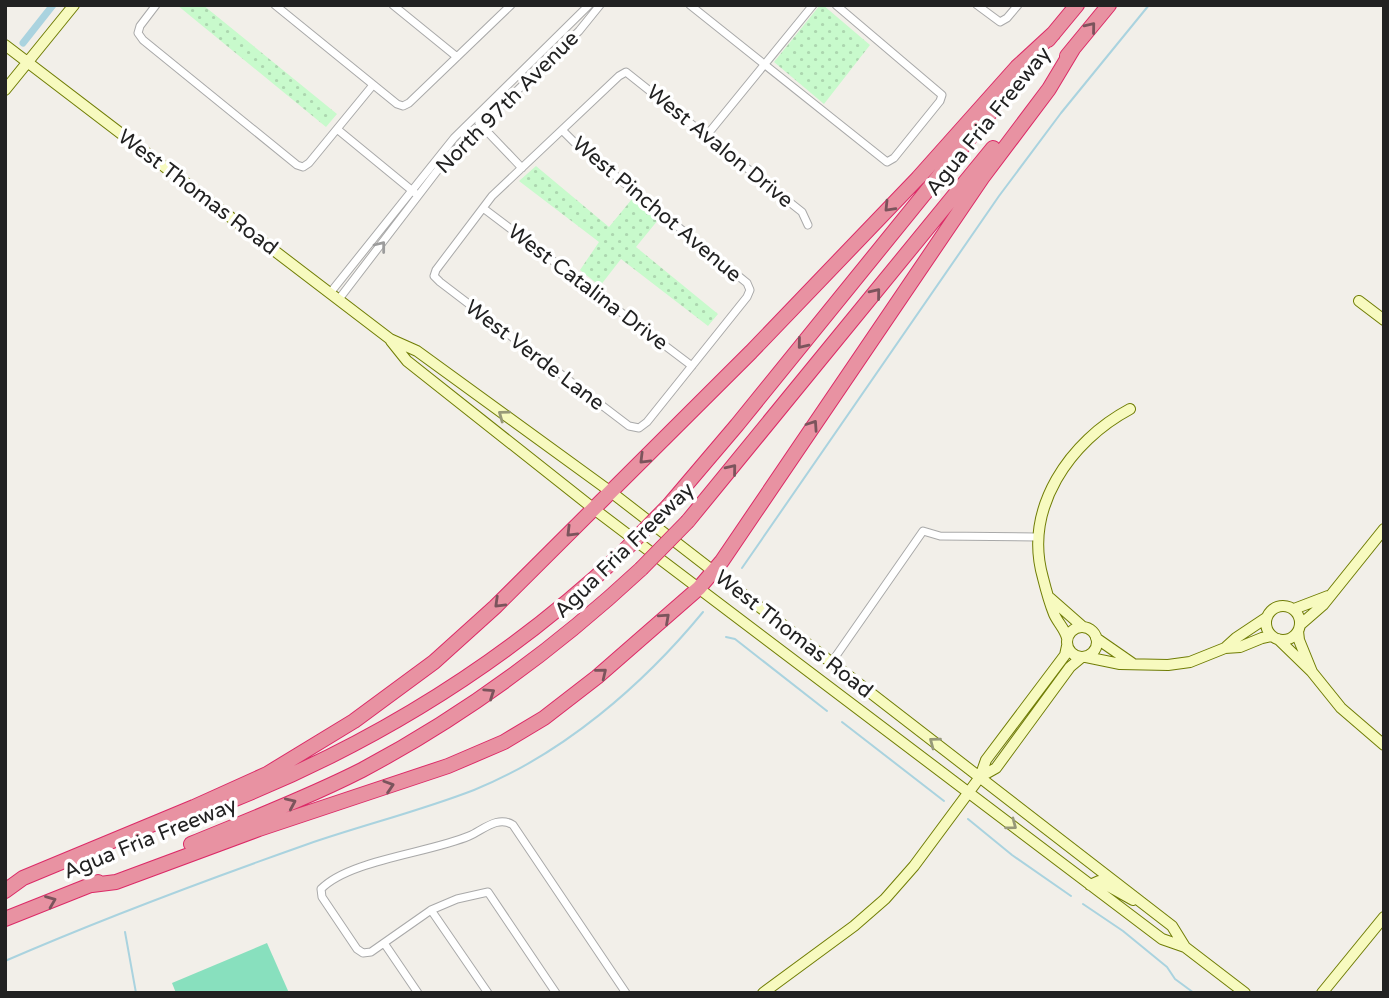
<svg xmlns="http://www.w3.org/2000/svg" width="1389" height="998" font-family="'Varela Round',sans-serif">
  <defs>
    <pattern id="park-dots" width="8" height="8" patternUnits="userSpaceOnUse" patternTransform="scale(1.75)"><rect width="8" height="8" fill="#c8facc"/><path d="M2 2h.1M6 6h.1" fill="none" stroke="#acd6af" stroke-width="1.8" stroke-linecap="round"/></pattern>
  </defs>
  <rect width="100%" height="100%" fill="#f2efe9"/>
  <!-- park -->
  <path fill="url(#park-dots)" d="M177,5H203L337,114L326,127Z
    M820,5H823L870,45L824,104L774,62Z
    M536,166L609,227L632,199L658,220L636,247L718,314L708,326L621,259L600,286L580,270L599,242L519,181Z"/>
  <!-- pitch -->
  <path fill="#88e0be" d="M267,943L289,993H176L172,983Z"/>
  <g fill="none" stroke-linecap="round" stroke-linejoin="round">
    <!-- stream -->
    <path stroke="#aad3df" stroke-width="2" d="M742,568L999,196L1061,113L1149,5
      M726,637L735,639L827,711
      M842,722L944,801
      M968,819L1012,855L1071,896
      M1083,904L1123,931L1167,967L1175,979L1194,993
      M125,932L136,993
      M5,961C104,918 206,880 308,844C363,825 420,811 474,790C563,754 643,685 703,612"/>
    <!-- canal -->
    <path stroke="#aad3df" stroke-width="7" d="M23,43L53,5"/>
    <!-- street casing -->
    <g stroke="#a9a9a9" stroke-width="9">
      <path id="street" d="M156,5L140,26L138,33L143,40L297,165L303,167L309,163L373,85
        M275,5L397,104L403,106L409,103L511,5
        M393,5L457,57
        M690,5L887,162L894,158L940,101L942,95L836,5
        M977,5L1000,22L1007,18L1018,5
        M479,123L522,168
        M337,129L415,193
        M562,130L574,142L747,283L750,290L747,297L647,422L639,428L629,426L440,282L434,276L436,270L492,196L619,76L626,72L802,212L808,225
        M707,135L813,5
        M483,208L692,366
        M330,293L454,138L589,5
        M339,299L447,158L579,31L600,5
        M831,663L923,531L940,536L1037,537
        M431,910L488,993
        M384,943L418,993
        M556,993L488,892L457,899L431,910L371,952L363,953L357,949L322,897L321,889C349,860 429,853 469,836C483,830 498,815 513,825L626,993"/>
    </g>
    <!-- secondary casing -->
    <g stroke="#707d05" stroke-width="12">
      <path id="secondary" d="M5,45L390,339L417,351L611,492L1172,926L1185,947
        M5,90L74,5
        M1359,301L1384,320
        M391,341L407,361L594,509L1162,939L1185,947L1245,993
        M1050,598L1083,627
        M1266 623a17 17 0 1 1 34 0a17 17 0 1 1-34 0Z
        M1294,609L1328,596
        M1300,625L1323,605L1384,529
        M1067 642a15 15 0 1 1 30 0a15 15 0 1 1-30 0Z
        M1298,631L1299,640L1312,672
        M1067,638C1065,629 1058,623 1054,614C1050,604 1046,590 1043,578C1023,508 1070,441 1130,409
        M1096,638L1132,663
        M1278,639L1312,672L1341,708L1384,745
        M1225,648L1236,638L1266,618
        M1086,657L1120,664L1168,665L1190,662L1225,648L1240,647L1262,638L1272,636
        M980,777L996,768L1070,667L1082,657
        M1090,885L1099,881L1133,900
        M763,993L854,926L885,899L914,866L980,777L986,760L1065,655L1067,646
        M1322,993L1384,917"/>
    </g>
    <!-- highway casing -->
    <g stroke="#dc2a67" stroke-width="16">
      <path id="highway" d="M1048,40L1077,5
        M1067,56L1109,5
        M669,505L737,425L994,108
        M688,521L993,148
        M235,799C379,741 508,660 621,554
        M191,844C249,820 307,798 362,770C464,716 556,648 641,569
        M92,885L116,882L259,829L448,766L504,742L544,718L597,677L699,588L722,561L982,178L1049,89L1073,49
        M5,891L23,878L194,807L267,774L354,721L434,662L495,607L751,352L918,178L1017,67L1054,33
        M5,919L98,882"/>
    </g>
    <!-- street -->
    <use href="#street" stroke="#fff" stroke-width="7"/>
    <!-- secondary -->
    <use href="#secondary" stroke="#f7fabf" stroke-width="10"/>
    <!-- highway -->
    <use href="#highway" stroke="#e892a2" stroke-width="14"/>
    <!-- highway-bridge casing -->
    <g stroke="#dc2a67" stroke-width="16" stroke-linecap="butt">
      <path id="highway-bridge" d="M621,554L669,505
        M641,569L688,521"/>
    </g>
    <!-- highway-bridge -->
    <use href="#highway-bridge" stroke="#e892a2" stroke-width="14"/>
  </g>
  <!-- one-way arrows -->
  <defs><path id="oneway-chevron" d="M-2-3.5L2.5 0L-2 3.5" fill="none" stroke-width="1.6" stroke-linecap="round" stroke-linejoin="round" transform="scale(1.75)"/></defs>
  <g stroke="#7b545c">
    <use href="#oneway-chevron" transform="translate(1091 27) rotate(-51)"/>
    <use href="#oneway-chevron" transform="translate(889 207) rotate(134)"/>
    <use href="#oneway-chevron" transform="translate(876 293) rotate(-51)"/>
    <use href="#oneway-chevron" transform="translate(802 344) rotate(129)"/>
    <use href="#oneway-chevron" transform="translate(813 425) rotate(-56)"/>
    <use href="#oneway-chevron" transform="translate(644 459) rotate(135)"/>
    <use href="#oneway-chevron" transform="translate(732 469) rotate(-51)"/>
    <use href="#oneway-chevron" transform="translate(571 532) rotate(135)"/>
    <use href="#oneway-chevron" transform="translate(499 603) rotate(136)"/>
    <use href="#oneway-chevron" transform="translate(665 618) rotate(-42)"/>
    <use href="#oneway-chevron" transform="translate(602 673) rotate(-39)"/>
    <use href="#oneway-chevron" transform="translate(490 693) rotate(-34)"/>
    <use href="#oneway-chevron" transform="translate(389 786) rotate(-18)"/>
    <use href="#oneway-chevron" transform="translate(291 803) rotate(-24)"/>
    <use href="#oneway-chevron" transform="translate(51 901) rotate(-22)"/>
  </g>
  <use stroke="#9c9c9c" href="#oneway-chevron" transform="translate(381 246) rotate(-52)"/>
  <g stroke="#979978">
    <use href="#oneway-chevron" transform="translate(503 415) rotate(-144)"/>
    <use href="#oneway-chevron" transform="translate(934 742) rotate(-143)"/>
    <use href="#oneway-chevron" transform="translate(1012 825) rotate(37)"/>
  </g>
  <g text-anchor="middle" stroke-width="7" stroke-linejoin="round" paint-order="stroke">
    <!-- street labels -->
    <g font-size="21" fill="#222" stroke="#fff">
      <text transform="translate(507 102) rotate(-45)" y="7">North 97th Avenue</text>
      <text transform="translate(988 121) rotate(-51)" y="7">Agua Fria Freeway</text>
      <text transform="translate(720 146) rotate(39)" y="7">West Avalon Drive</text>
      <text transform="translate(198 192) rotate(37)" y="7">West Thomas Road</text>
      <text transform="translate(657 209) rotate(40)" y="7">West Pinchot Avenue</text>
      <text transform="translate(588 287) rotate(37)" y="7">West Catalina Drive</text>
      <text transform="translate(535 355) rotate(37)" y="7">West Verde Lane</text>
      <text transform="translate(624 550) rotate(-44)" y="7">Agua Fria Freeway</text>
      <text transform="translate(794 634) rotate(38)" y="7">West Thomas Road</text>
      <text transform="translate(150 838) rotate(-22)" y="7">Agua Fria Freeway</text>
    </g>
  </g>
  <!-- border -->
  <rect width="1389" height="998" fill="none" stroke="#222222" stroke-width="14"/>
</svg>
